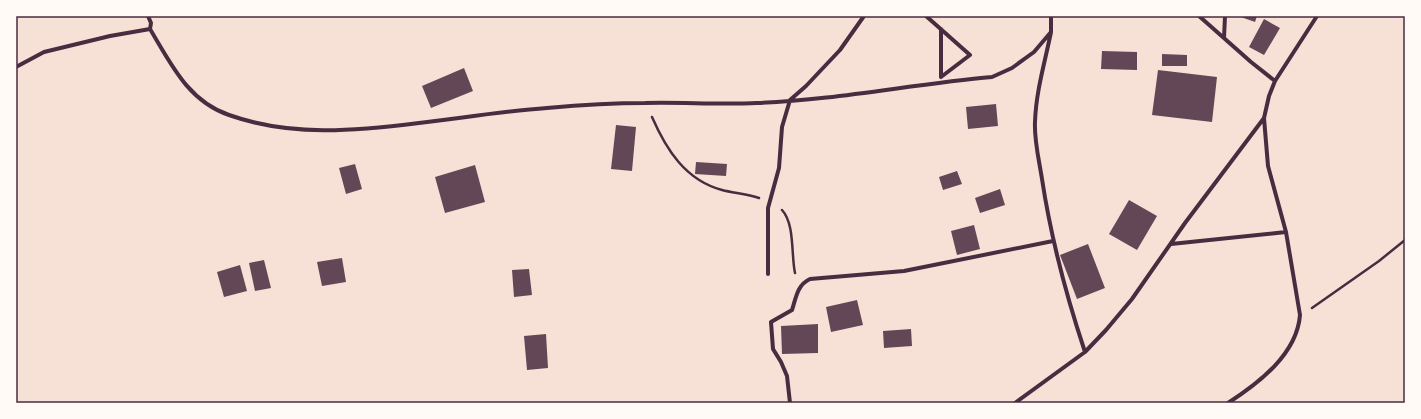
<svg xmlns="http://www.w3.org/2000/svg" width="1421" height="419" font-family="'Fira Sans',sans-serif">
  <rect width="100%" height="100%" fill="#f7e1d7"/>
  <!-- building -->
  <path fill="#644757" d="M1238,16H1257L1255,22Z
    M1264,19L1280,28L1264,55L1249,47Z
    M1102,51L1137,52V70L1101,69Z
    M1162,54L1187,55V66H1162Z
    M464,68L473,91L431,108L422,86Z
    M1158,70L1217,77L1212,122L1152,115Z
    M996,104L998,126L968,129L966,107Z
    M616,125L636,127L632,171L611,169Z
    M696,162L727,164L726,176L695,174Z
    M355,164L362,189L346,194L339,168Z
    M475,165L485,202L445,213L435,177Z
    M957,171L962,184L943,190L939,177Z
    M1000,189L1005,205L980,213L975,198Z
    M1129,200L1157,216L1137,250L1109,234Z
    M974,225L980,249L957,255L951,231Z
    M1088,244L1105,288L1077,299L1060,255Z
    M342,258L346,282L322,286L317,262Z
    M264,260L271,288L255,291L249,263Z
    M240,265L247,291L224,297L217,272Z
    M529,269L532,295L514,297L512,270Z
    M857,300L863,325L831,332L826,307Z
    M818,324V353L782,354L781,326Z
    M911,329L912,346L884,348L883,331Z
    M546,334L548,368L527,370L524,336Z"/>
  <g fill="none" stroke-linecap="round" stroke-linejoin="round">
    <!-- path -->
    <path stroke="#4a2c40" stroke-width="2.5" d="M652,117C666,149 685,180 722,190C734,193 747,194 759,198
      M782,210C795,224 791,255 795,273
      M1312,308L1379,261L1405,240"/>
    <!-- minor -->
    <path stroke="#4a2c40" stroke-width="4" d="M926,16L970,55L941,77V29
      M1199,16L1251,62L1275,81
      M150,29C171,64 188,101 229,115C291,137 355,131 419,123C462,118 504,111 547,108C580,105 613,103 645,103C683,102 720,105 757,103C836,100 913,84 992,77L1012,68L1034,52L1051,32V16
      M1051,32C1045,62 1036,91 1035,122C1034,140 1039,160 1042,179C1051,238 1066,295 1085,352
      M1224,38L1225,16
      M16,67L44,52L110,36L150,29L151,23L148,16
      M1171,244L1286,232
      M768,274V208L779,168L782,127L790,100L806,86L840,50L864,16
      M790,403L787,376L781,362L773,349L771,322L792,310C796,298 797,285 810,279L904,271L1053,241
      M1015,403L1085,352L1106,330L1132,299L1185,223L1264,118
      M1228,403C1259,383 1297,354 1300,315L1286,232L1268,166L1264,118L1269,96L1275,81L1317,16"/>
  </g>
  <!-- border -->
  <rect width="1421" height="419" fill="none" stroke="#fffaf5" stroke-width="34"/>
  <rect x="17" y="17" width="1387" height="385" fill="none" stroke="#4a2c40" stroke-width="1.5"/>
</svg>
